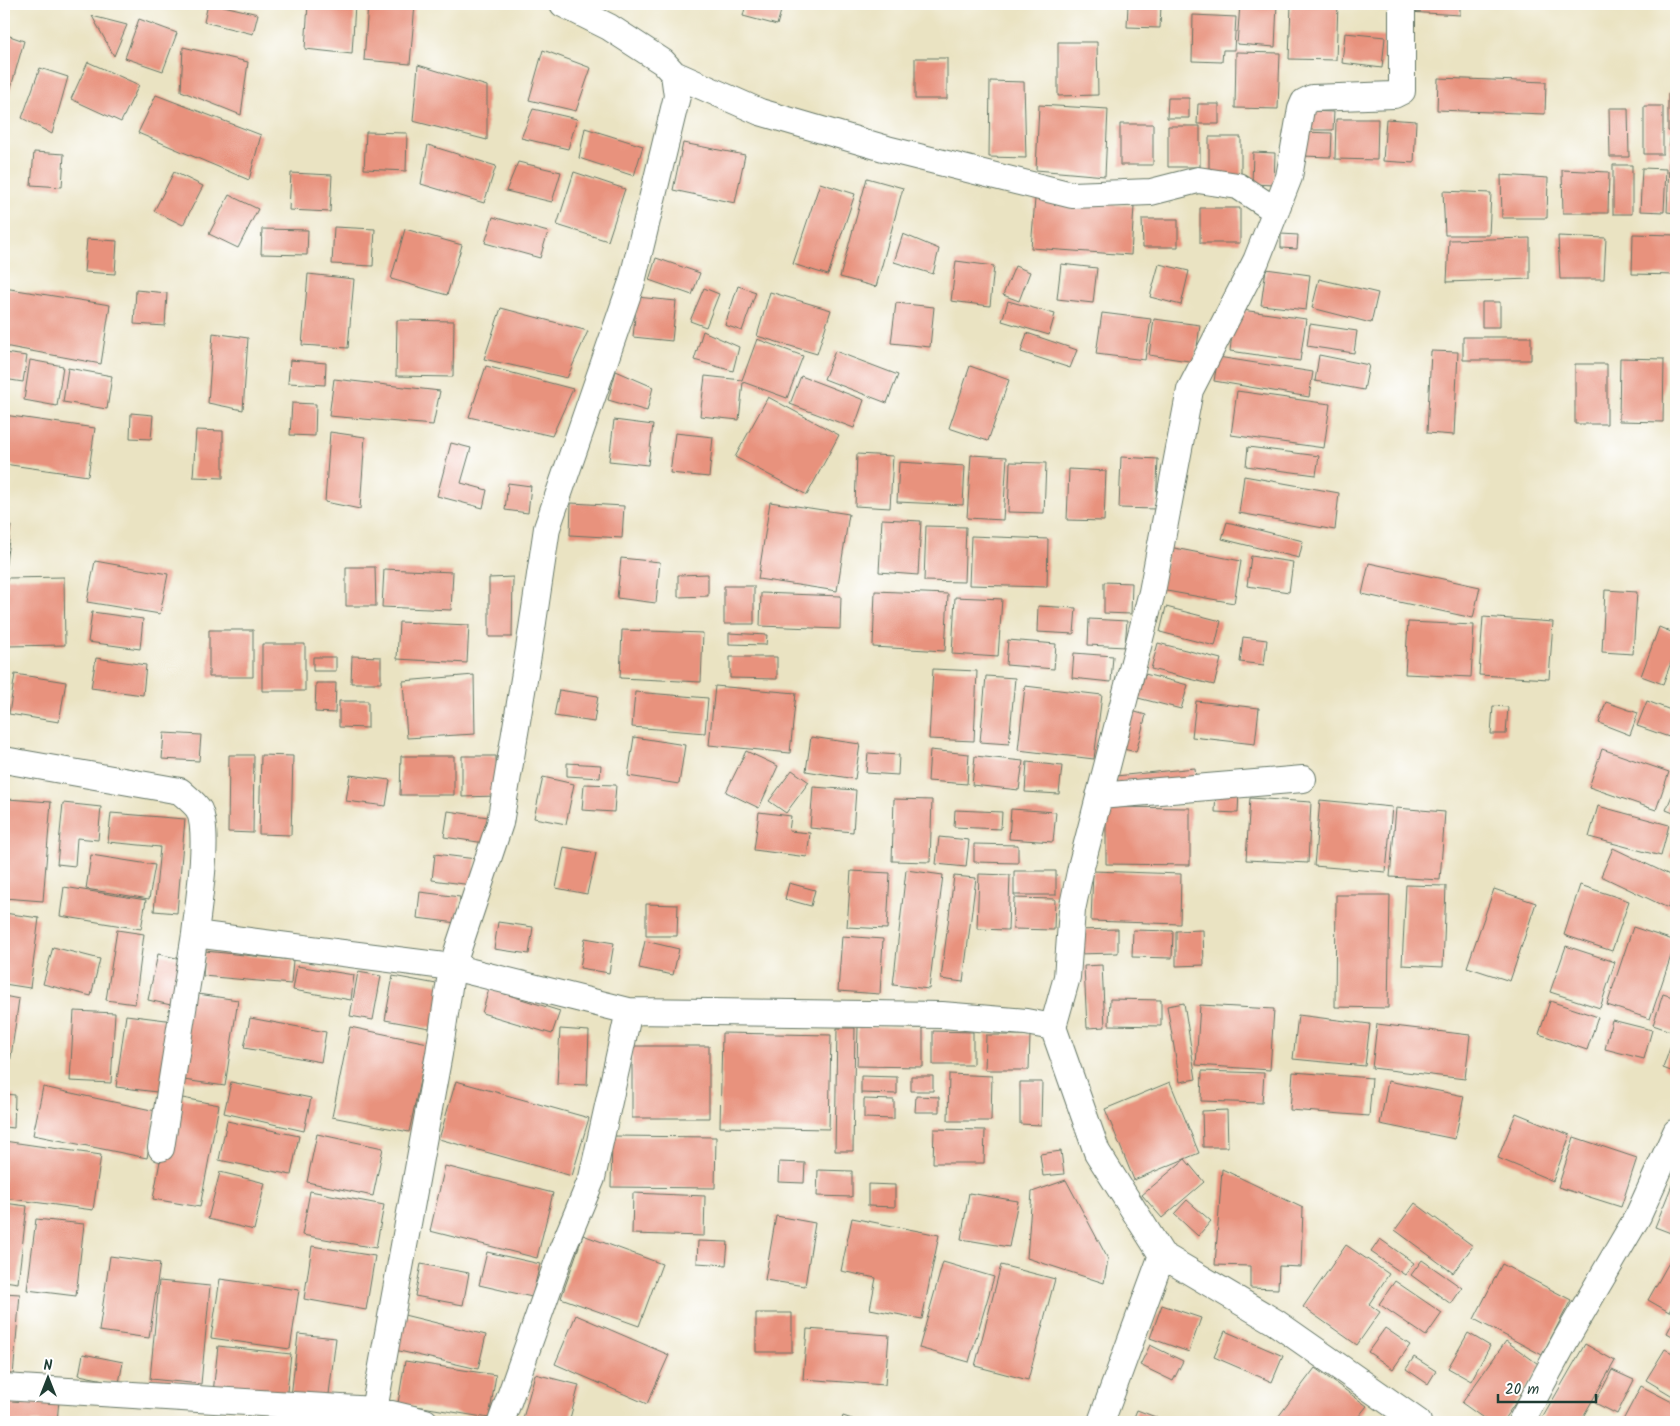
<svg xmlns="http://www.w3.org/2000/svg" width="1680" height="1426" font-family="Kalam,sans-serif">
  <rect width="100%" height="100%" fill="#fff"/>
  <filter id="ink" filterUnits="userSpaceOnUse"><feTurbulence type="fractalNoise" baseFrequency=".02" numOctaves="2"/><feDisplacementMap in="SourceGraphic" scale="10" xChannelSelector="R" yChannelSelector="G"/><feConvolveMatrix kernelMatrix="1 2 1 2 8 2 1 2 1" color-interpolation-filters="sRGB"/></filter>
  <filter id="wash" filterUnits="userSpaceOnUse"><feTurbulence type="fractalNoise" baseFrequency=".0096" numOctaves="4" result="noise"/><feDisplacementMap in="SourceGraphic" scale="20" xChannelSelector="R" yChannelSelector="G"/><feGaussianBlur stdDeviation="1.12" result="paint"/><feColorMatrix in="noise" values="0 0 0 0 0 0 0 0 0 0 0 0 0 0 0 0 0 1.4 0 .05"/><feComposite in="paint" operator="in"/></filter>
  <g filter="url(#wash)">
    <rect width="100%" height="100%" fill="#eae3c2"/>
    <g id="blocks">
      <!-- building -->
      <path fill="#e8927d" d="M208,4H215L258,14L253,34L204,22Z
        M308,4H355L352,54L305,49Z
        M368,4H415L410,64L364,60Z
        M746,4H783L777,25L743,16Z
        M1128,4H1161L1160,28L1127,27Z
        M1240,4H1277L1275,47L1237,44Z
        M1291,4H1338L1336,60L1289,59Z
        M1408,4H1460V15L1408,12Z
        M1193,15L1236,17L1234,50H1223L1222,62L1192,61Z
        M92,16L127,25L114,56Z
        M139,19L177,33L163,71L125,58Z
        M1345,33L1385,37L1382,68L1342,63Z
        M4,34L24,41L8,98L4,96Z
        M1058,42H1097L1098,95L1058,96Z
        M183,47L248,62L241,115L181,91Z
        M543,50L591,68L576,111L529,100Z
        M1236,52L1280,53L1278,109L1235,108Z
        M915,58H947V99H915Z
        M88,62L139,85L121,122L71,99Z
        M418,65L487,86V140L413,121Z
        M40,68L68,77L52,134L22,118Z
        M1438,78L1546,82L1545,114L1437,110Z
        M990,81L1024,82L1026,158L989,157Z
        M1668,93H1676V131H1668Z
        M156,95L261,135L249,180L138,133Z
        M1168,98H1189V118H1167Z
        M1198,104H1219V124H1197Z
        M1039,105L1108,109L1105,176L1036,170Z
        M1644,106H1663V154H1644Z
        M1609,108H1628L1629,157H1610Z
        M533,109L577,119L568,149L521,138Z
        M1310,111L1334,112L1333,130H1309Z
        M1336,119H1378L1377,160L1335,159Z
        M1386,119L1416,121L1414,163L1383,161Z
        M1120,124H1153V165H1120Z
        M1168,126H1200V167H1168Z
        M585,128L643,146L634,176L579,158Z
        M366,132L407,133L406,171L364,169Z
        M1303,132L1332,133L1331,157L1302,156Z
        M1209,137H1241V178H1209Z
        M1670,138H1676V213L1667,212Z
        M683,143L745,155L735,203L673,190Z
        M428,145L496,166L484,203L421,184Z
        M34,152L64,154L62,187L31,185Z
        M1253,152L1275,153L1274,185L1252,184Z
        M518,162L561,172L552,202L506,191Z
        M1613,165H1632V214H1613Z
        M1642,168L1666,169L1664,212L1640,211Z
        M1562,170L1609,172L1608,213H1563Z
        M174,172L203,186L183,225L154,211Z
        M574,172L625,189L608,241L557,225Z
        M291,173L332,175L330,212L289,210Z
        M1501,175L1548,178L1547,218H1502Z
        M867,178L903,188L876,287L840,277Z
        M820,183L855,194L828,275L793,264Z
        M1443,191L1491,193L1489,235H1445Z
        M229,195L258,209L238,248L209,234Z
        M1035,199L1134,206L1131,255L1031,248Z
        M1200,208H1240V243H1200Z
        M493,217L548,232L540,258L485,243Z
        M1142,219H1178V247H1143Z
        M334,227L375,229L373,266L332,264Z
        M262,229L308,230L307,255L261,254Z
        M405,229L462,245L447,295L391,279Z
        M903,234L939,249L933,274L894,262Z
        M1281,234L1298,235L1297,249L1281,248Z
        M1633,234L1676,235V275L1632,274Z
        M1558,236L1606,238L1604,279H1560Z
        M1530,238V279L1447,282L1449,240Z
        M87,239L117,241L115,274L84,272Z
        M656,258L700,273L692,295L649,280Z
        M956,261L994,266L990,306L951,301Z
        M1061,264L1097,268L1093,303L1057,299Z
        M1159,264L1189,271L1181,305L1150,297Z
        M1015,266L1030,272L1019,301L1003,295Z
        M1266,269L1310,275L1306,310L1261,305Z
        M308,274L354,279L348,348L302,345Z
        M1319,279L1378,293L1371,323L1312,308Z
        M738,286L756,292L742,331L725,325Z
        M4,288L110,305L101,364L4,346Z
        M704,288L719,294L706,327L690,321Z
        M136,290L167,293L165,326L134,324Z
        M770,292L831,310L817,354L757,336Z
        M637,297L676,301L672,341L633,337Z
        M1008,301L1055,314L1049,335L1002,321Z
        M1482,302H1500V327H1482Z
        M896,303L934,307L930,347L891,343Z
        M501,308L588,331L567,378L484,359Z
        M1235,309L1306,319L1300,361L1230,351Z
        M1102,313L1151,319L1145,360L1096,354Z
        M1154,319L1200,325L1195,362L1149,355Z
        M397,320L454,321L453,377L396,376Z
        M1310,324L1357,331L1354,353L1307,346Z
        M703,331L739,347L733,371L694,360Z
        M213,333L248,338L243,410L208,403Z
        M1027,333L1077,350L1070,368L1021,352Z
        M1463,337H1531V360H1463Z
        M757,339L803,356L787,398L743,382L739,420L700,416L705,376L742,380Z
        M835,351L898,375L887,403L824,379Z
        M1431,351L1458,352L1454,435L1427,433Z
        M4,353L27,356L23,382L4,379Z
        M1319,355L1369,365L1364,390L1315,381Z
        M1218,357L1313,372L1309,397L1214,381Z
        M1620,358L1664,359L1663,422L1619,421Z
        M30,360L63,366L57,406L24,400Z
        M290,360L326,363L325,385L288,383Z
        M1575,364H1607V424H1575Z
        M486,366L573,389L552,436L469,417Z
        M970,366L1009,380L988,441L949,428Z
        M68,368L112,376L107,409L63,402Z
        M616,371L653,387L647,411L608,400Z
        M801,376L864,400L854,428L790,404Z
        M334,379L440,391L433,425L329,416Z
        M1237,391L1330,404L1324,448L1231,435Z
        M768,397L839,435L807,495L735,457Z
        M292,403L316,404L315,436L290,435Z
        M131,413L153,415L151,439L130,438Z
        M4,415L95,428L88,476L4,464Z
        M614,420L653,425L648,465L609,461Z
        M196,430L223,431V478L193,477Z
        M330,432L365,437L360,509L325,502Z
        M675,433L713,437L709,477L670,473Z
        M451,443L471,448L461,483L487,490L483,508L437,496Z
        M1248,447L1319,456L1316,475L1246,466Z
        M857,454L893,456L890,508L855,506Z
        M971,455L1007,457L1003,520L967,518Z
        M1121,457L1158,459L1156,509L1119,508Z
        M899,462L965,466L963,505L897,502Z
        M1010,462L1046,463L1044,513L1008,512Z
        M1069,469L1106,471L1104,521L1067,520Z
        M1244,476L1339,493L1335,530L1239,513Z
        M508,483L531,486L528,513L505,510Z
        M770,502L849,514L837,591L758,579Z
        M571,503L624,506L622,538L570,535Z
        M882,519L921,521L918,575L879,572Z
        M1227,522L1303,541L1299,558L1222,539Z
        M4,525L11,526L5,570H4Z
        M926,526L966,527L964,582L924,581Z
        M971,536L1048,539L1047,587L969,585Z
        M1169,547L1241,561L1234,603L1161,590Z
        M1251,556L1293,562L1289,592L1247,586Z
        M621,558L660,562L656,603L617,598Z
        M95,561L168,574L160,614L87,602Z
        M1369,563L1480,587L1473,618L1362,594Z
        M346,567H375L376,606H346Z
        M384,569L453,572L451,610L382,607Z
        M708,574V596L678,597V575Z
        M64,577L65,645L8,646L7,578Z
        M513,577L512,637H489V578Z
        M1104,582L1132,583L1131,614L1104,613Z
        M724,586H754V624H724Z
        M1605,590L1637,592L1633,654L1602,652Z
        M875,591L948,594L945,651L873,647Z
        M761,593L841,596L840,629L760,626Z
        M955,597L1002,599L998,657L952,654Z
        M1038,606L1076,608L1074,634L1037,632Z
        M1166,607L1221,621L1215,646L1160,632Z
        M92,612L143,619L140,649L88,642Z
        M1483,617L1553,622L1549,679L1479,675Z
        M1089,619L1127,621L1125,647L1088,645Z
        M399,622L469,625L467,663L397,659Z
        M1408,622L1474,625L1471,677L1405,674Z
        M1659,627L1676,634V649L1663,684L1641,676Z
        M209,630H253V677H209Z
        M622,630L703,633L701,682L620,678Z
        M729,633L767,635L766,645L729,644Z
        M1243,637L1267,640L1264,665L1240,662Z
        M1008,640L1056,644L1054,669L1006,665Z
        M1158,643L1221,659L1214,685L1151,669Z
        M262,644H305V691H262Z
        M1074,653L1113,656L1111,682L1072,678Z
        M352,656L381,657V683H351Z
        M313,657H336V671H313Z
        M730,657H777V679L730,678Z
        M96,658L146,665L143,695L91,688Z
        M933,669L977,671L974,741L929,739Z
        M15,674L66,682L59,722L9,714Z
        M1145,674L1188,685L1181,709L1138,698Z
        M474,675L475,734L407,738L403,681Z
        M986,676L1015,678L1009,744L980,742Z
        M316,683H336L335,713L315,712Z
        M715,686L796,693L790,753L709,745Z
        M1025,686L1102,695L1094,759L1018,750Z
        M559,690L598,696L594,722L554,716Z
        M635,692L708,698L705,733L632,727Z
        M339,701H368V728L339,727Z
        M1196,701L1259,708L1255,744L1192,737Z
        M1647,701L1676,712V717L1669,737L1637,726Z
        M1606,702L1638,713L1630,735L1599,723Z
        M1493,706L1508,707L1506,734H1491Z
        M1128,710L1146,715L1136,752L1119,748Z
        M164,733L201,735L199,761L162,759Z
        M634,737L685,745L679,784L628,776Z
        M811,737L860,744L855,779L806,771Z
        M1602,749L1669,772L1656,810L1589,787Z
        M930,750L969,754L967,784L928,781Z
        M746,751L778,766L759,808L726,792Z
        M868,753L899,755L898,775L866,773Z
        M229,755H254L253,833L228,832Z
        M261,755L293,756L291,835L259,834Z
        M401,756H454V795H400Z
        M462,756H496L497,796L462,797Z
        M975,756L1023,761L1019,790L972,785Z
        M1027,762L1062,766L1059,794L1025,792Z
        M567,763L601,765L600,778L567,776Z
        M1195,768L1197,786L1118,794L1116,776Z
        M792,770L809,782L786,813L769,801Z
        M350,775L390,780L386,806L346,801Z
        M543,777L574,784L566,824L534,818Z
        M584,784L616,785L614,812L582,810Z
        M1676,786V814L1666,810Z
        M813,787L856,790L853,832L810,828Z
        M1216,788L1239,790L1238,813L1215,812Z
        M1250,798L1311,802L1308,863L1246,860Z
        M7,799L51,802L43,901L4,898V835Z
        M894,799L932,800L930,862L892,861Z
        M1320,800L1392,807L1386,872L1314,866Z
        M63,803L101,807L98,840L77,838L75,866L57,864Z
        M1598,806L1669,825L1661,856L1589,837Z
        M1106,807L1190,808V865L1106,864Z
        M1396,808L1445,812L1440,880L1390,877Z
        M1011,809L1056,812L1053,842L1009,839Z
        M955,810L1002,812L1001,829L954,827Z
        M448,811L488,817L485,843L444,837Z
        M759,812L791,816L789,831L810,833L807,857L754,850Z
        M111,813L185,819L177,913L154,911L160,847L108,842Z
        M939,837L969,840L966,867L936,864Z
        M1676,840V860L1669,857Z
        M974,844L1018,845V863L974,862Z
        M564,847L596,853L587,894L556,888Z
        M1613,848L1676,878V890L1668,908L1601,876Z
        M435,854L476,859L472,885L432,880Z
        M91,855L155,865L149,899L86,889Z
        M906,870L943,875L929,989L893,985Z
        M851,871L890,873L887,929L847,927Z
        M1014,871H1056V895H1014Z
        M1093,871L1181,874L1180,924L1091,921Z
        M979,874L1010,875L1008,930L977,929Z
        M954,876L976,878L963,982L941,979Z
        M789,883L815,890L811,906L785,899Z
        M1406,885L1446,886L1443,967L1402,965Z
        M1580,885L1629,901L1612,951L1564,935Z
        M64,887L146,900L141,929L60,916Z
        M1494,889L1536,903L1510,981L1467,967Z
        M420,892L460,897L457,923L417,918Z
        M1336,895H1390L1388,1008L1335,1007Z
        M1014,898L1055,899L1054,930L1013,929Z
        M646,904L678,905L677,936H646Z
        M4,913L39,918L30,988L4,984Z
        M498,922L533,927L529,954L494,949Z
        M1633,927L1676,941L1650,1019L1607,1005Z
        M1118,929V953L1075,954L1074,930Z
        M117,930L144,934L135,1004L106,1000Z
        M1133,930L1173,931L1172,958L1132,957Z
        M1203,930L1204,965L1176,966V931Z
        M842,936L883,939L880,994L838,991Z
        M585,938L614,943L609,973L580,968Z
        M645,941L679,949L673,975L639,968Z
        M1566,946L1615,962L1600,1008L1550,992Z
        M53,947L100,959L91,996L43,984Z
        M205,951L293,960L291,984L203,976Z
        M158,954L190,961L180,1007L148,1000Z
        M1102,965L1105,1027L1087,1028L1084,966Z
        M297,966L354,975L351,1000L293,990Z
        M358,972L381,976L373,1020L350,1016Z
        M393,976L442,985L435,1029L385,1020Z
        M489,989L560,1011L552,1034L482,1013Z
        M191,993L238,1000L225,1086L177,1079Z
        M1663,994L1676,998V1033L1653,1025Z
        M4,996L19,999L9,1071L4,1070Z
        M1110,999L1161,1000V1026L1109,1025Z
        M1550,1001L1598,1017L1587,1050L1539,1034Z
        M1184,1003L1196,1079L1180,1082L1167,1006Z
        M1200,1005L1274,1009L1270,1070L1196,1065Z
        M74,1011L115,1013L111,1083L70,1081Z
        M126,1015L174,1021L165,1093L116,1087Z
        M1298,1015L1370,1024L1365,1066L1293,1059Z
        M250,1018L326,1032L321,1062L244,1048Z
        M1612,1020L1652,1030L1644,1059L1605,1049Z
        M1377,1024L1470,1035L1465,1079L1372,1068Z
        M350,1027L428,1043L409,1132L332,1117Z
        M858,1027L923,1028V1067L857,1066Z
        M837,1028H855L853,1151H835Z
        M560,1029L589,1031L587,1085L557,1084Z
        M933,1031L973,1032V1065H933Z
        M722,1033L831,1035L829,1129L720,1127Z
        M986,1035H1030L1029,1070H985Z
        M632,1046H709V1118H632Z
        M1670,1048L1676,1050V1073L1663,1068Z
        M1202,1071L1264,1073L1262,1103L1201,1101Z
        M1293,1072L1372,1078L1369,1116L1290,1110Z
        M949,1074L992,1076L991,1121H948Z
        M861,1076L897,1077V1094L861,1093Z
        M911,1076H933V1091H911Z
        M456,1081L589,1118L572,1176L439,1139Z
        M1388,1081L1464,1096L1455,1139L1380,1124Z
        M231,1082L311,1098L304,1131L224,1113Z
        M1020,1082H1042L1041,1125L1020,1124Z
        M1170,1082L1199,1153L1134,1180L1105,1109Z
        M43,1087L156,1111L147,1158L33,1135Z
        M4,1094L15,1095L14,1128L4,1127Z
        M172,1096L219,1105L200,1207L153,1199Z
        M916,1096L939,1097V1112H915Z
        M864,1099L894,1100V1119L864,1118Z
        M1227,1110L1228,1147H1203L1202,1111Z
        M1516,1113L1570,1135L1553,1181L1498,1158Z
        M227,1121L299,1136L291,1175L219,1160Z
        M934,1129L985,1130L984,1163H933Z
        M317,1134L383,1148L373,1196L307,1182Z
        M612,1136L716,1137L715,1188L611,1187Z
        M1574,1137L1637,1158L1621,1207L1558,1187Z
        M4,1141L101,1155L93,1210L4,1198Z
        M1061,1151L1064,1174L1043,1176L1040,1154Z
        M1185,1159L1204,1182L1162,1218L1142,1195Z
        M779,1162L805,1163L804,1183L778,1182Z
        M445,1166L553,1193L537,1258L430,1231Z
        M1222,1169L1303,1208L1301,1267L1279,1266L1278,1289L1250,1288V1266L1215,1265Z
        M818,1170L852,1171V1197L817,1196Z
        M220,1172L265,1183L254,1230L208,1219Z
        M1676,1175V1235L1655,1227Z
        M1066,1180L1108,1259L1104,1283L1027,1258L1032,1192Z
        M868,1184L895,1185V1207L868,1206Z
        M310,1191L384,1205L376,1248L302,1235Z
        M633,1193L705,1196L704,1236L632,1234Z
        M969,1193L1018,1201L1009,1247L961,1239Z
        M1187,1200L1211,1221L1198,1236L1174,1214Z
        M4,1203L27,1206L18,1283L4,1281Z
        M1415,1203L1473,1246L1453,1273L1395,1230Z
        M776,1216L815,1223L805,1286L765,1280Z
        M852,1218L939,1235L922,1319L870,1309L876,1278L841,1271Z
        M36,1219L84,1224L76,1296L27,1290Z
        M583,1235L662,1264L639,1326L561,1298Z
        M1380,1239L1414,1263L1405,1275L1371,1252Z
        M698,1241L728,1242L726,1265L697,1263Z
        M1346,1245L1389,1274L1369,1304L1380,1312L1357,1345L1303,1307Z
        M312,1246L375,1256L366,1310L304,1299Z
        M1676,1250V1299L1669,1312L1648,1300Z
        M487,1252L540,1264L532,1297L479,1285Z
        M110,1256L160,1263L149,1338L99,1331Z
        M1422,1260L1462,1288L1451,1304L1411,1275Z
        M943,1262L994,1277L969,1362L919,1348Z
        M421,1264L469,1273L463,1305L415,1296Z
        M1502,1264L1571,1300L1542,1355L1474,1319Z
        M1001,1265L1055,1279L1028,1380L975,1366Z
        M220,1279L299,1290L290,1349L211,1338Z
        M159,1281L210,1286L201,1384L150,1379Z
        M1395,1281L1442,1313L1426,1336L1379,1304Z
        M4,1293L20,1294L13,1376L4,1375Z
        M1162,1305L1201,1318L1189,1352L1150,1338Z
        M756,1313H792V1352H756Z
        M404,1315L486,1335L478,1369L395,1350Z
        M576,1315L669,1355L647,1404L555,1364Z
        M1676,1316V1338L1667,1333Z
        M1385,1328L1410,1345L1393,1369L1368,1352Z
        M807,1329L889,1335L885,1385L803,1379Z
        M1225,1331L1283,1356L1272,1382L1214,1357Z
        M1468,1333L1490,1346L1471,1381L1448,1368Z
        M298,1334L336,1338L328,1402L291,1397Z
        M1506,1341L1541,1366L1502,1422H1489L1462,1403Z
        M1585,1344L1615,1361L1580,1422H1540Z
        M1150,1345L1183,1361L1173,1381L1140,1365Z
        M218,1346L291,1354L286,1401L213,1393Z
        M1665,1349L1676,1355V1398L1646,1380Z
        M83,1354L123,1362L119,1383L79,1375Z
        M1414,1357L1436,1371L1428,1384L1406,1369Z
        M405,1361L496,1375L489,1418L398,1403Z
        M1315,1368L1367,1406L1354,1422H1285L1278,1417Z
        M1612,1370L1634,1380L1617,1414L1595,1403Z
        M535,1374L579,1385L569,1422H522Z
        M1641,1386L1676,1404V1422H1622Z
        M4,1395L59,1400L57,1422H4Z
        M1137,1410L1169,1422H1132Z
        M843,1416L861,1422H841Z"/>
    </g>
  </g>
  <g filter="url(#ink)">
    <use href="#blocks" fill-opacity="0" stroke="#676" stroke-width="1"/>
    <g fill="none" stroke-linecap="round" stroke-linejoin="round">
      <!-- minor casing -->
      <g stroke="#676" stroke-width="28">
        <path id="minor" d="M674,74L760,112L887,149L1072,195L1151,192L1198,180L1238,186L1276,211
          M4,760L180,791C185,796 195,803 199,810C210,834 198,905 195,934L452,967L629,1011L942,1015L1026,1022L1053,1027L1097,1152L1162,1255L1275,1322L1418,1422
          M1099,796L1303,779
          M1053,1027L1067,977L1072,910L1081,867L1152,592L1190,390L1256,261L1289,177L1301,109L1304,102L1312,98L1394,95L1402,91V4
          M161,1148L195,934
          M4,1387L374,1410L425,1422
          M374,1410L439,1054L452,967L500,823L529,649L547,528L632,282L677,96L674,74L663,62L609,27L563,4
          M501,1422L562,1250L592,1178L629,1011
          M1101,1422L1162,1255
          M1521,1422L1566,1339L1638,1216L1676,1132"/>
      </g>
      <!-- minor -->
      <use href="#minor" stroke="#fff" stroke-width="26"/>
    </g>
  </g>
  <!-- margin -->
  <rect width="1680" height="1426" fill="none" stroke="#fff" stroke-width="20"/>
  <!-- north arrow -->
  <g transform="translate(48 1378)" stroke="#ffffff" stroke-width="4" paint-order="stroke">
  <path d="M0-4L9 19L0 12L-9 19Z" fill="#1f3d34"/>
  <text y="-8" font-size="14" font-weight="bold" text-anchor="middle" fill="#1f3d34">N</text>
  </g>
  <!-- scale -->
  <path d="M1498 1394v8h98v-8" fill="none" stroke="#1f3d34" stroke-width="2.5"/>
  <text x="1505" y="1394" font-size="15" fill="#1f3d34" stroke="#ffffff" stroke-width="4" paint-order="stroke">20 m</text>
</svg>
